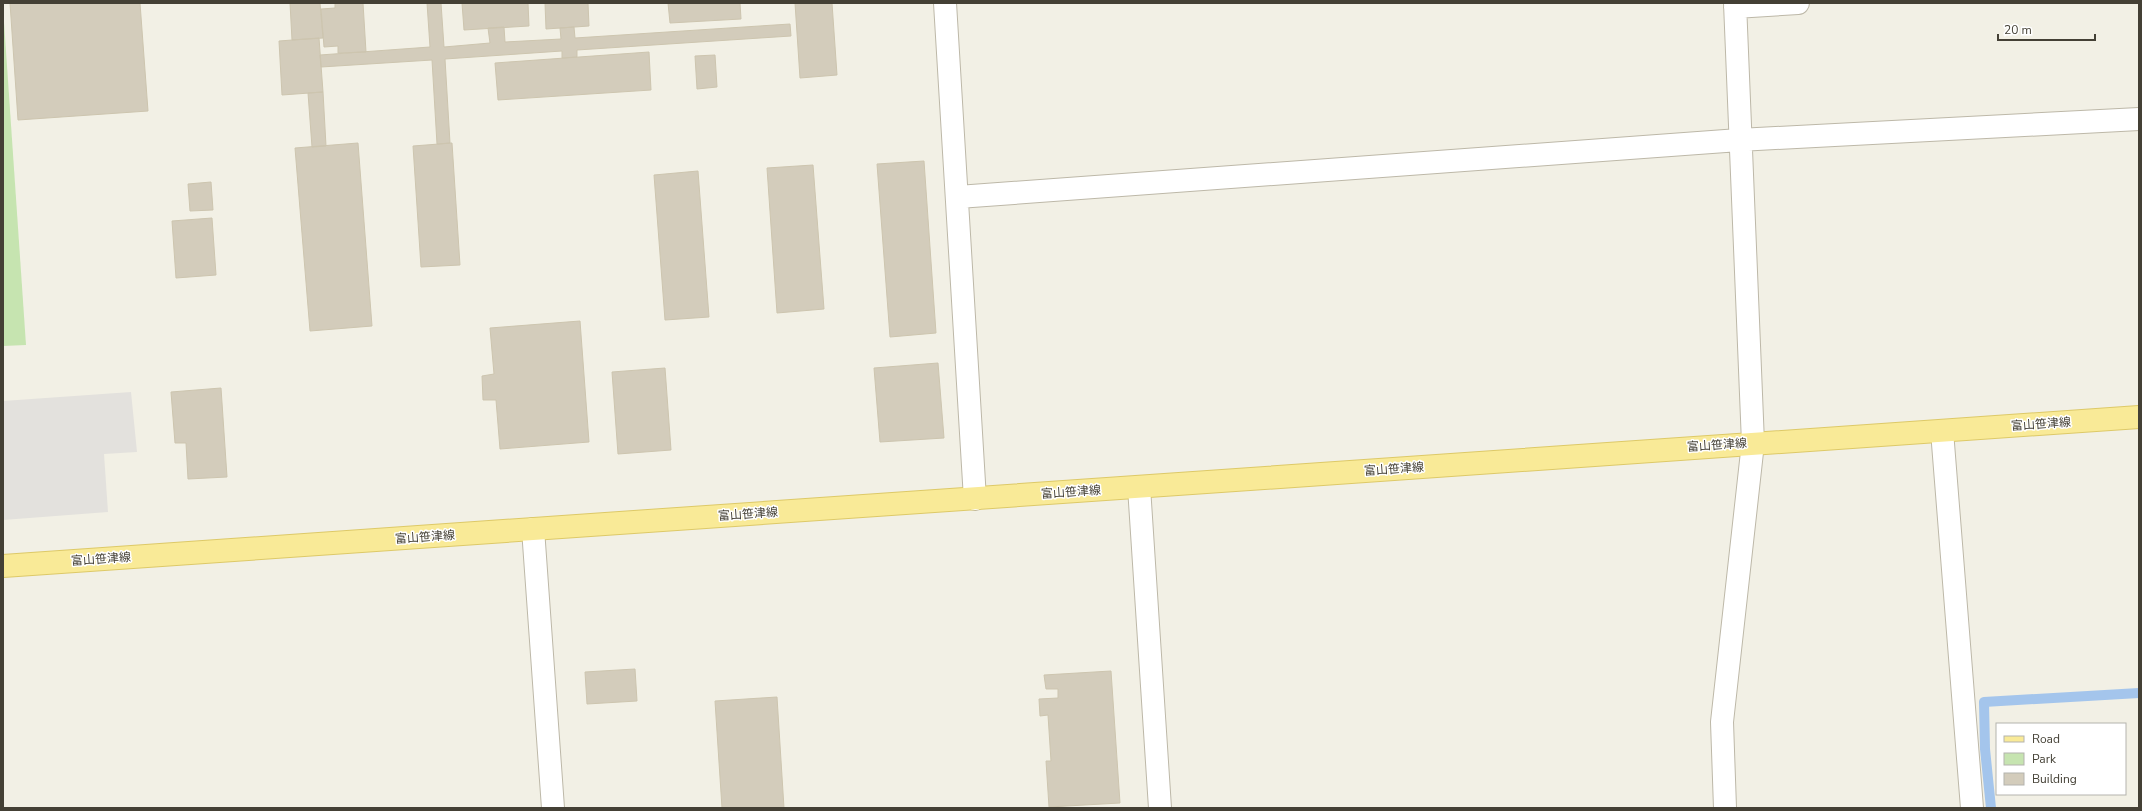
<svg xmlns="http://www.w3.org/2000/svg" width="2142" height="811" font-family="'Nunito Sans','Noto Sans JP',sans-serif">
  <rect width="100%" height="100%" fill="#f2f0e5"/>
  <!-- green -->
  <path fill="#c6e4b0" d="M3,7L26,345L3,346Z"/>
  <!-- parking -->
  <path fill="#e3e1dd" d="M131,392L137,452L104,454L108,512L3,520V401Z"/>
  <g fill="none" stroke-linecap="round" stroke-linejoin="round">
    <!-- stream -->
    <path stroke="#a4c5ec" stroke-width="10" d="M1991,808L1985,749L1984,702L2139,693"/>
  </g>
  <!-- building -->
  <path fill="#d3ccbb" stroke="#cdc5af" d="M10,3H140L148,111L18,120Z
    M290,3H320L323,38L292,40Z
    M335,3H363L366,52L338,53V46L324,47L321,9L335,8Z
    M427,3H441L444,47L490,43L488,28L504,27L505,42L561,39L560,28L574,27L575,38L790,24L791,36L577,50V57L562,58V51L445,59L450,143L437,144L432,60L321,67L320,55L430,47Z
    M462,3H528L529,26L464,30Z
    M545,3H588L589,26L546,29Z
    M668,3H740L741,19L670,23Z
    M795,3H832L837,75L800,78Z
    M319,38L323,92L282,95L279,41Z
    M649,52L651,90L498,100L495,63Z
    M715,55L717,87L697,89L695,56Z
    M323,92L326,146L312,147L308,93Z
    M358,143L372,326L310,331L295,148Z
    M452,143L460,265L421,267L413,146Z
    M924,161L936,333L890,337L877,164Z
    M813,165L824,309L777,313L767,168Z
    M698,171L709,317L665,320L654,175Z
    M211,182L213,210L190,211L188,184Z
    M212,218L216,275L176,278L172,221Z
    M580,321L589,442L500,449L496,400H483L482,376L494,374L490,328Z
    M938,363L944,438L880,442L874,368Z
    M665,368L671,450L618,454L612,372Z
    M221,388L227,477L188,479L186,443H175L171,392Z
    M635,669L637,701L587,704L585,672Z
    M1111,671L1120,803L1049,807L1046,761H1051L1048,715L1040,716L1039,699L1058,698V689H1046L1044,675Z
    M777,697L784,808H722L715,701Z"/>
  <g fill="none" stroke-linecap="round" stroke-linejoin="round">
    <!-- minor casing -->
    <g stroke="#bdb8a8" stroke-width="24">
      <path id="minor" d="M945,3L975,499
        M1735,7L1798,3
        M958,197L1739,140L2139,119
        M1942,431L1972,808
        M1139,487L1160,808
        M533,529L553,808
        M1725,808L1722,722L1753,443L1735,3"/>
    </g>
    <!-- major casing -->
    <g stroke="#ddc968" stroke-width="24">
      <path id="major" d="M3,566L2139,417"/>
    </g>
    <!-- minor -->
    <use href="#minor" stroke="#fff" stroke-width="22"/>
    <!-- major -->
    <use href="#major" stroke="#f9ea97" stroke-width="22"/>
  </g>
  <g text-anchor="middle" stroke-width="3" stroke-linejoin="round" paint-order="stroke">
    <!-- street labels -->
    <g font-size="12" fill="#444035" stroke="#fff">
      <text transform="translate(2041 424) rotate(-4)" y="4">富山笹津線</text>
      <text transform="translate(1717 445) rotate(-4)" y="4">富山笹津線</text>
      <text transform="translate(1394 469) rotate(-4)" y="4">富山笹津線</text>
      <text transform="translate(1071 492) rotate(-4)" y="4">富山笹津線</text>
      <text transform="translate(748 514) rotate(-4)" y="4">富山笹津線</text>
      <text transform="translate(425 537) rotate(-4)" y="4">富山笹津線</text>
      <text transform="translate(101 559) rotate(-4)" y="4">富山笹津線</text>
    </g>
  </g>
  <!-- border -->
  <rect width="2142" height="811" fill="none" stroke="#444035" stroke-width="8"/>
  <!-- legend -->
  <rect x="1996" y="723" width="130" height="72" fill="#ffffff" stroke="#b4b3ae"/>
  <rect x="2004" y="736" width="20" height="6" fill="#f9ea97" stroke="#b4b3ae"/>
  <text x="2032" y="743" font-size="12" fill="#444035">Road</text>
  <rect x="2004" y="753" width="20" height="12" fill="#c6e4b0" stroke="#b4b3ae"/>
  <text x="2032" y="763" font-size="12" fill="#444035">Park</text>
  <rect x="2004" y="773" width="20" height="12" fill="#d3ccbb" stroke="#b4b3ae"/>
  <text x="2032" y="783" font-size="12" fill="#444035">Building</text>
  <!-- scale -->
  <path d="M1998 34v6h97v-6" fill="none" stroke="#444035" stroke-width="2"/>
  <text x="2004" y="34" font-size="12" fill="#444035" stroke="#ffffff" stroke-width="3" paint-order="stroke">20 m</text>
</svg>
